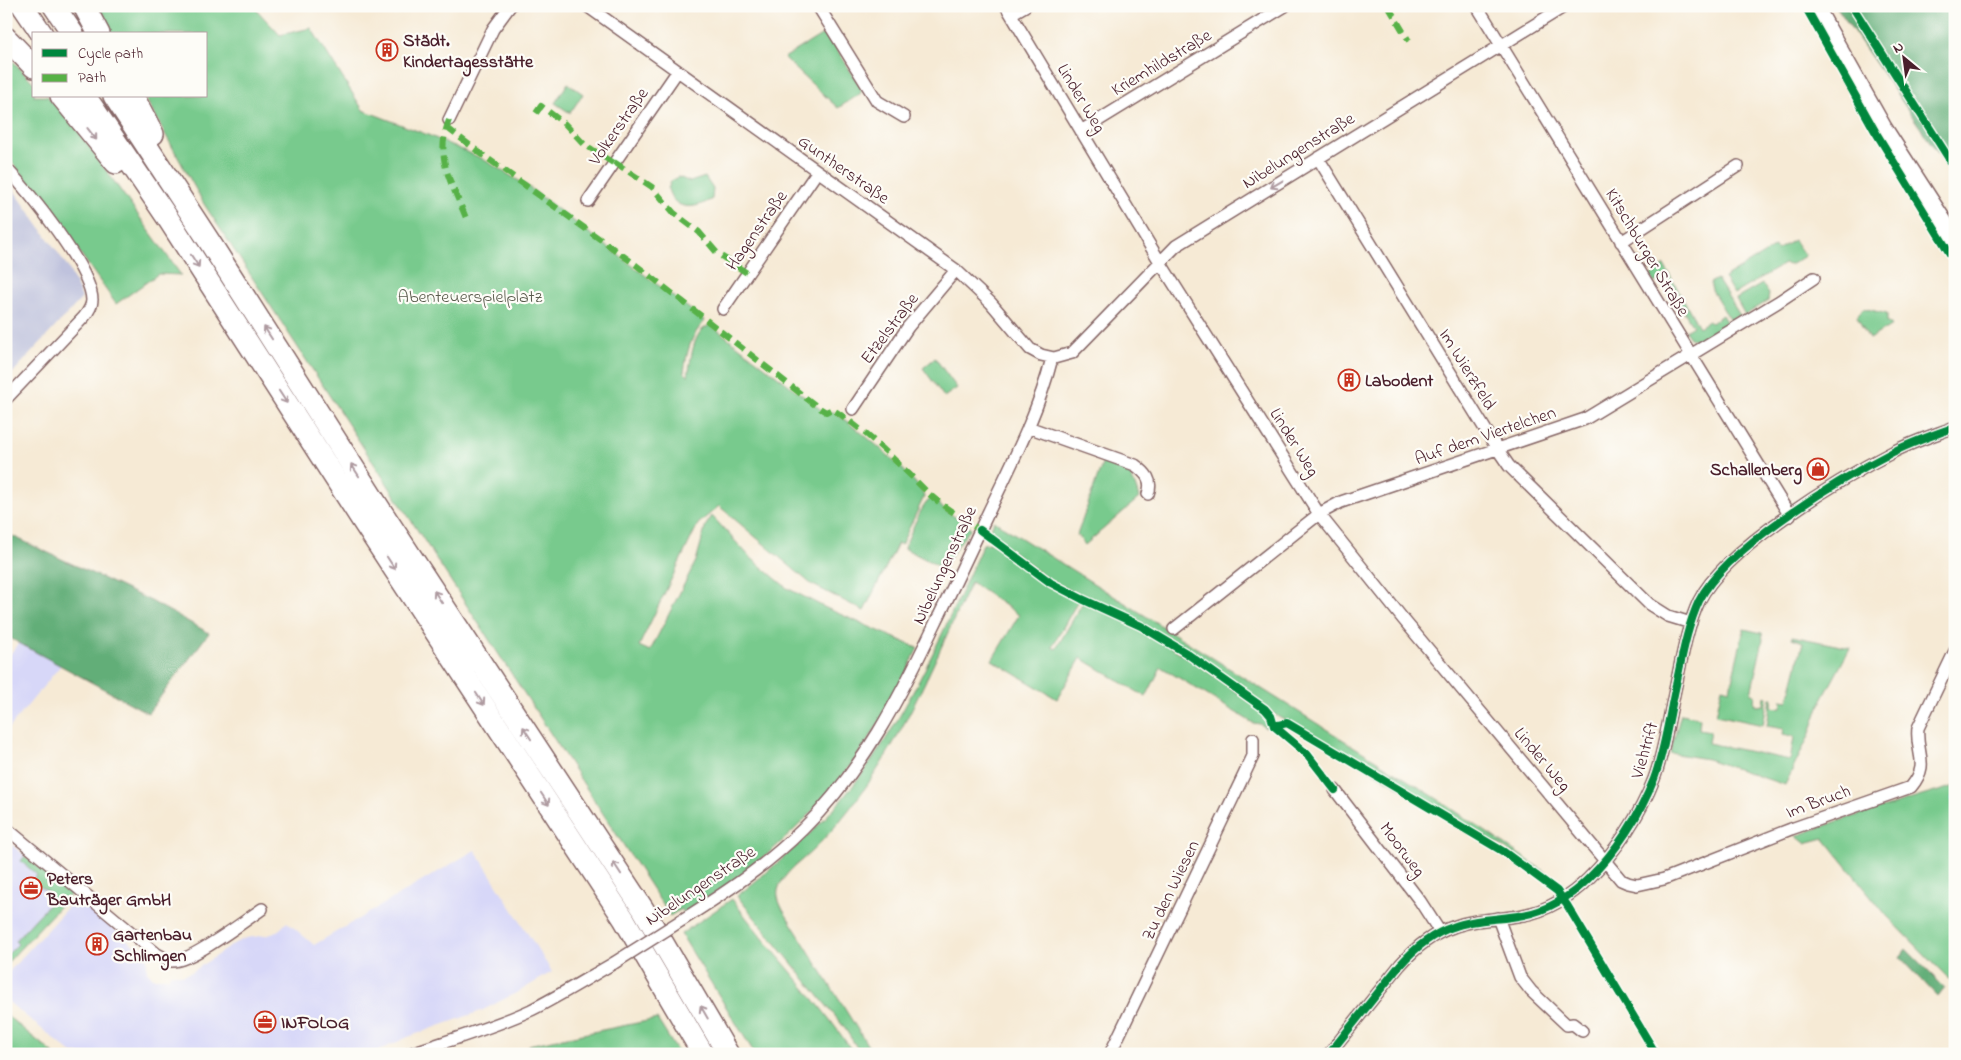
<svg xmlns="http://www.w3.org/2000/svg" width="1961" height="1060" font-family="'Indie Flower',sans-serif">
  <rect width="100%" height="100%" fill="#fdfcf7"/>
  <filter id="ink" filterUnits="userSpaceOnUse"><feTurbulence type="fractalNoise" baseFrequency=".02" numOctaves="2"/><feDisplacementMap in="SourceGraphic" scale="10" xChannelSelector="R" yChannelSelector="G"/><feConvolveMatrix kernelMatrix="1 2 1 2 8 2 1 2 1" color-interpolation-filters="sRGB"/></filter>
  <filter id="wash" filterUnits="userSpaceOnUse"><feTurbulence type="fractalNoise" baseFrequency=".0096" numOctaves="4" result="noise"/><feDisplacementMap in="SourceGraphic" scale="20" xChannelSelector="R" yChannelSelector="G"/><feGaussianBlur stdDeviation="1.12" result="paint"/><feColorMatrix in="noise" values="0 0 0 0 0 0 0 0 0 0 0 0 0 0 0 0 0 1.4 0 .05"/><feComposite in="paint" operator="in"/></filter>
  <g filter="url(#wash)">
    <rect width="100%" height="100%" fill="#f6ead5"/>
    <!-- built -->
    <path fill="#d7d7f8" d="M19,643L61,665L6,732V659Z
      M6,840L71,894L6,964Z
      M475,850L552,972L518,992L481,1011L408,1037L371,1054H73L6,1000V975L76,898L147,956V971L153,978H168L171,973L183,975L192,972L235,943L246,938L268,935L277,932L287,922L314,945Z"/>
    <!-- industrial -->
    <path fill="#bfc2dd" d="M6,183L16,193L68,267L82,298L6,380Z"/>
    <!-- green -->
    <path fill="#78ca8d" stroke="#61745c" d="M94,6H253L280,35L311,28L363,110L428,135L481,158L526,185L703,319L704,322C690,337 687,352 684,372L688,376C691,362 692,329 711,325L828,415L832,411C849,421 921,479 924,497L901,545L898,543L864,611L811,584L719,506L698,524L639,646L650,651L696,561L706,525L712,516L750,557L787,588L826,608L918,648C905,674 893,702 877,726C840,787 790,840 732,882C716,893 700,903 684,913L681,909L670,916L204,204L144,96H206V34H109Z
      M826,32L862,89L860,94L838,108L784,58Z
      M6,54L34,83V96H47L73,124L181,275L158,274L116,304L44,202L6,155Z
      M568,83L583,94L570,113L555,103Z
      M679,177L690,182L705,177L713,189L712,199C696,209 674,212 668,189L671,181Z
      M1794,240L1805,256L1790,265L1784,264L1734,294L1724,278L1775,247L1777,250Z
      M1664,265L1699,327L1709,321L1711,323L1722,315L1728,325L1702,342L1690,338L1685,331L1693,326L1663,278L1654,283L1650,276Z
      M1717,279L1741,317L1739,319L1737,316L1730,320L1712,290L1710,283Z
      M1762,284L1769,294L1768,301L1745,315L1736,299Z
      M1863,308L1887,314V322L1892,325L1869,339L1857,317Z
      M935,358L957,388L944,397L923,368Z
      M1104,459C1128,467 1132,474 1139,498L1085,545L1077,535Z
      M932,498L945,510L971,528L955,549L944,569L904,548C910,536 921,503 932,498Z
      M994,521L1436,798L1560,882L1564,883L1559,888L1537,870L1503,847L1277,716L1172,640L1049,580L989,533Z
      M990,543L1000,547L1047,583L1078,601L1052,647L1056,649L1083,602C1154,630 1208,671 1269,716L1270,720L1266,728L1260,724L1253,723L1161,667L1146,697L1081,658L1057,699L992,660L1019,615L971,582C934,661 902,744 847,812C837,825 825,838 814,849C803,860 786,871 780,885C775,894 779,902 783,910L873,1054H861L844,1027L737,896C779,863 819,829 852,787C909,715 945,627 983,544Z
      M1744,629L1762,633L1763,640L1751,693L1755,694L1754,703L1756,706L1764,705L1765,696L1768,697L1763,725L1716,715L1722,687L1730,689Z
      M1792,636L1850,648L1820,704L1809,736L1785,785L1707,759L1670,753L1681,714L1700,718L1699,729L1710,731L1708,743L1790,760L1794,737L1783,734L1784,729L1767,726L1771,698H1773L1772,705L1774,708L1781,707L1782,702L1781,700L1788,701L1803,642L1792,638Z
      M1955,786V985L1887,916L1824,838L1805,843L1796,836L1835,822Z
      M25,856L71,894L6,964V956L18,944L15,941L53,900L47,894L48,892L32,881L37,875L21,861Z
      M732,899C771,952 818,998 854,1054H755L681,934Z
      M6,1015L54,1054H6Z
      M657,1019L679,1054H530L528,1045Z"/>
    <!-- forest -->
    <path fill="#62ae78" stroke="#566652" d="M1836,6H1955V178Z
      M6,533L151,601L209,633L148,713L6,636Z
      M1906,949L1945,988L1938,997L1900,957Z"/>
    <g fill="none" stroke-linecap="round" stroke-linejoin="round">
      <!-- stream -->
      <path stroke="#72baea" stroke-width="4" d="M1953,799L1955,800"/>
    </g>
  </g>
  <g filter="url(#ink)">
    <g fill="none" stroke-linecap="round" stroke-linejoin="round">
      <!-- street casing -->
      <g stroke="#866666" stroke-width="14">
        <path id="street" d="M587,6L956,270L991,303L1030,349L1041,355L1054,358L1072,353L1176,246L1565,6
          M818,6L877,101L904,117
          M1006,6L1160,262L1319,514L1403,619L1621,880L1628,883L1637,885L1664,879L1791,829L1911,787C1931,763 1915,754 1918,728L1955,651
          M1477,6L1790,516
          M1011,14L1025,6
          M449,120L493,29L510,6
          M1081,131L1285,6
          M1318,158L1498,450L1509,466L1649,604L1668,616L1691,623
          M6,168C29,192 91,268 92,300C92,306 88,312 84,317L6,399
          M588,201L677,72
          M1621,242L1738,166
          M723,309L817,172
          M853,409L908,327L956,270
          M1028,427L1135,465C1146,473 1153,480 1148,494
          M1174,629L1319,514L1341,502L1585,419L1778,302L1814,278
          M1335,790L1420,901L1440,932
          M6,828L157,954C161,956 167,960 171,961C188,964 246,920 262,909
          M1498,918L1520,977L1531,991L1567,1025L1573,1024L1582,1031
          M682,920C725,893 767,865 803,829C863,770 899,699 935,624C951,592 966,560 981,528C1007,472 1037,418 1052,358
          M409,1054C450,1040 492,1028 531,1010C559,996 586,979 614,963
          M1110,1054L1253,756V739
          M1329,1054L1400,965C1415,948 1431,934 1453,927C1475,918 1500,920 1523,915C1547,911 1571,896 1588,879C1616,852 1640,815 1654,779C1665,749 1669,716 1676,685C1682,657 1687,627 1699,601C1725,548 1840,479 1893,452C1912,442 1934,435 1955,427"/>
      </g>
      <!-- secondary casing -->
      <g stroke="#866666" stroke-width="19">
        <path id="secondary" d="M1815,6L1883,127L1955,239"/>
      </g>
      <!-- highway casing -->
      <g stroke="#866666" stroke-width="24">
        <path id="highway" d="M23,6L42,34
          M54,6L73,34
          M84,6L99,34
          M6,38L34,67
          M61,96L116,163
          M85,96L169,220L364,523L624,919L703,1054
          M114,96L209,241L381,511L643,909L728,1054
          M133,96L153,134"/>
      </g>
      <!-- street -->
      <use href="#street" stroke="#fff" stroke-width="11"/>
      <!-- secondary -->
      <use href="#secondary" stroke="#fff" stroke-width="16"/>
      <!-- highway -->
      <use href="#highway" stroke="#fff" stroke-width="21"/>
      <!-- street-bridge casing -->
      <g stroke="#866666" stroke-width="14" stroke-linecap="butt">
        <path id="street-bridge" d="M614,963L682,920"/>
      </g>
      <!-- street-bridge -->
      <use href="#street-bridge" stroke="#fff" stroke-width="11"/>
      <!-- quiet -->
      <path stroke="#57b146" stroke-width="6" stroke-dasharray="12 6" stroke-linecap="butt" d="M1388,6L1409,41
        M536,113L541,106L565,124L584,144L613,163
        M449,120C434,160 452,182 466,218
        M446,127L480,153L636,265L815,405L826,412L832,409C868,432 898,463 928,493C944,508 966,520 984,533
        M614,162L652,187L674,213L699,232L718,254L747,273"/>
      <!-- cycleway casing -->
      <g stroke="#fdfcf7" stroke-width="11">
        <path id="cycleway" d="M1805,6L1875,131L1955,262
          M1852,6L1955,168
          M980,530L1051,583L1082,599L1141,626L1186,653L1265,709L1271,716L1274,726L1287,723L1504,852L1557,891L1567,905L1656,1054
          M1274,726L1307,754L1335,790
          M1329,1054L1400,965C1415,948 1431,934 1453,927C1475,918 1500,920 1523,915C1547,911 1571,896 1588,879C1616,852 1640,815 1654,779C1665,749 1669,716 1676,685C1682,657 1687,627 1699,601C1725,548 1840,479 1893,452C1912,442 1934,435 1955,427"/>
      </g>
      <!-- cycleway -->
      <use href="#cycleway" stroke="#00873e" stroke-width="8"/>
    </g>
    <!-- one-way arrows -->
    <defs><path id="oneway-shaft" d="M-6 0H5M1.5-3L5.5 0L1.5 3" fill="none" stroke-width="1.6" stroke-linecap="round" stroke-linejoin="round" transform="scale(1.25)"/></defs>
    <g stroke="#ae9aa0">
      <use href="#oneway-shaft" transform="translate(92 134) rotate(52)"/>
      <use href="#oneway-shaft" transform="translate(1277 184) rotate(149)"/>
      <use href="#oneway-shaft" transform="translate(195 261) rotate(57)"/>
      <use href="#oneway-shaft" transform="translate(268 333) rotate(-123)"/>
      <use href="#oneway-shaft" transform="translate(283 397) rotate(57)"/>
      <use href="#oneway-shaft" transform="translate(355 470) rotate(-123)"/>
      <use href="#oneway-shaft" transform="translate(391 563) rotate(57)"/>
      <use href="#oneway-shaft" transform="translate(438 597) rotate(-123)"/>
      <use href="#oneway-shaft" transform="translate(480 699) rotate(57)"/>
      <use href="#oneway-shaft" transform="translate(527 733) rotate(-123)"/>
      <use href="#oneway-shaft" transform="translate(545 799) rotate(57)"/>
      <use href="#oneway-shaft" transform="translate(617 868) rotate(-123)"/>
      <use href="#oneway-shaft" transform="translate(704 1012) rotate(-120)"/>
    </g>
  </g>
  <!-- icons -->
  <defs>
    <g id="building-ring" transform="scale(1.125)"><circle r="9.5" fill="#fdfcf7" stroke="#c8321e" stroke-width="1.5"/><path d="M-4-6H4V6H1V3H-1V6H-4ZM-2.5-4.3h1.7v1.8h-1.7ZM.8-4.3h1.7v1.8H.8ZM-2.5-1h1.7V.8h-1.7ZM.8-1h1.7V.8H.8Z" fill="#c8321e"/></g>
    <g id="shop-ring" transform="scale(1.125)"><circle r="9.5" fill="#fdfcf7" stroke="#c8321e" stroke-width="1.5"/><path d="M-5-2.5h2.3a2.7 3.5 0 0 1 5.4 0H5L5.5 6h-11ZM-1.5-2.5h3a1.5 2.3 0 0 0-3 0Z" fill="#c8321e"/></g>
    <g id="office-ring" transform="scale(1.125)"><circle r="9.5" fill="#fdfcf7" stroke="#c8321e" stroke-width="1.5"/><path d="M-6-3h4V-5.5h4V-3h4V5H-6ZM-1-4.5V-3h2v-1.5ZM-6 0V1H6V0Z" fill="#c8321e"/></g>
  </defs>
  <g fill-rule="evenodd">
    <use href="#building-ring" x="387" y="50"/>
    <use href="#building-ring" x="1349" y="380"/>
    <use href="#shop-ring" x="1818" y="469"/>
    <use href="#office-ring" x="31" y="888"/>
    <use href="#building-ring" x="97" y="944"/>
    <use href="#office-ring" x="265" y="1022"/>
  </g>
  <g text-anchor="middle" stroke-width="4.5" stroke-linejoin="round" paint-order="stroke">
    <!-- poi labels -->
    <g font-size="18" font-weight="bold" fill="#4a1f2b" stroke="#fdfcf7" text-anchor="start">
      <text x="403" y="46">Städt.<tspan x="403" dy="21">Kindertagesstätte</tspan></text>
      <text x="1365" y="386">Labodent</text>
      <text x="1802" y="475" text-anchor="end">Schallenberg</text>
      <text x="47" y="884">Peters<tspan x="47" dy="21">Bauträger GmbH</tspan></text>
      <text x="113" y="940">Gartenbau<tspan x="113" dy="21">Schlimgen</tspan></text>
      <text x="281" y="1028">INFOLOG</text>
    </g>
    <!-- street labels -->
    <g font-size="18" fill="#4a1f2b" stroke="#fdfcf7">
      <text transform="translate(1161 62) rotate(-31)" y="6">Kriemhildstraße</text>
      <text transform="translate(1082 98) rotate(59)" y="6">Linder Weg</text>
      <text transform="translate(618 126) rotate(-55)" y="6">Volkerstraße</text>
      <text transform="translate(1298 150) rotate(-32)" y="6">Nibelungenstraße</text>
      <text transform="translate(844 169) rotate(35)" y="6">Guntherstraße</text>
      <text transform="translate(756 230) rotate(-55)" y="6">Hagenstraße</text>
      <text transform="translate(1648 252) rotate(59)" y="6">Kitschburger Straße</text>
      <text transform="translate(889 328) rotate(-53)" y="6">Etzelstraße</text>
      <text transform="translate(1468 369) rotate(58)" y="6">Im Wierzfeld</text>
      <text transform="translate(1485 435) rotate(-19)" y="6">Auf dem Viertelchen</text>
      <text transform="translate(1295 442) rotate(58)" y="6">Linder Weg</text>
      <text transform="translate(944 565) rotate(-65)" y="6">Nibelungenstraße</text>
      <text transform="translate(1644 750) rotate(-74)" y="6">Viehtrift</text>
      <text transform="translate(1543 759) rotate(50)" y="6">Linder Weg</text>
      <text transform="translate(1818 801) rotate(-20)" y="6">Im Bruch</text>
      <text transform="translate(1403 849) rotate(53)" y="6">Moorweg</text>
      <text transform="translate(700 885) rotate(-34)" y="6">Nibelungenstraße</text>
      <text transform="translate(1170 890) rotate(-64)" y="6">Zu den Wiesen</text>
    </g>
    <!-- park labels -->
    <g font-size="18" fill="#5a5b4d" stroke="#fdfcf7">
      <text x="470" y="302">Abenteuerspielplatz</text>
    </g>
  </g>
  <!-- margin -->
  <rect width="1961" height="1060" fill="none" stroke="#fdfcf7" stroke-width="25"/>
  <!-- legend -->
  <rect x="32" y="32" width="175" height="65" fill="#fdfcf7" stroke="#b5a4a5"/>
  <rect x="42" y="49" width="25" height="8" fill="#00873e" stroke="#b5a4a5"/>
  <text x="78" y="58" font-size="15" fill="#4a1f2b">Cycle path</text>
  <rect x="42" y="74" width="25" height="8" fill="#57b146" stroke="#b5a4a5"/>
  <text x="78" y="82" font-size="15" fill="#4a1f2b">Path</text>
  <!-- north arrow -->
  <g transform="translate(1904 58) rotate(331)" stroke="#fdfcf7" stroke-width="4" paint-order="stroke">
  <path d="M0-4L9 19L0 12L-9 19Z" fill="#4a1f2b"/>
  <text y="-8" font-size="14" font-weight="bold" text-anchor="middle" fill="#4a1f2b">N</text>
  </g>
</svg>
